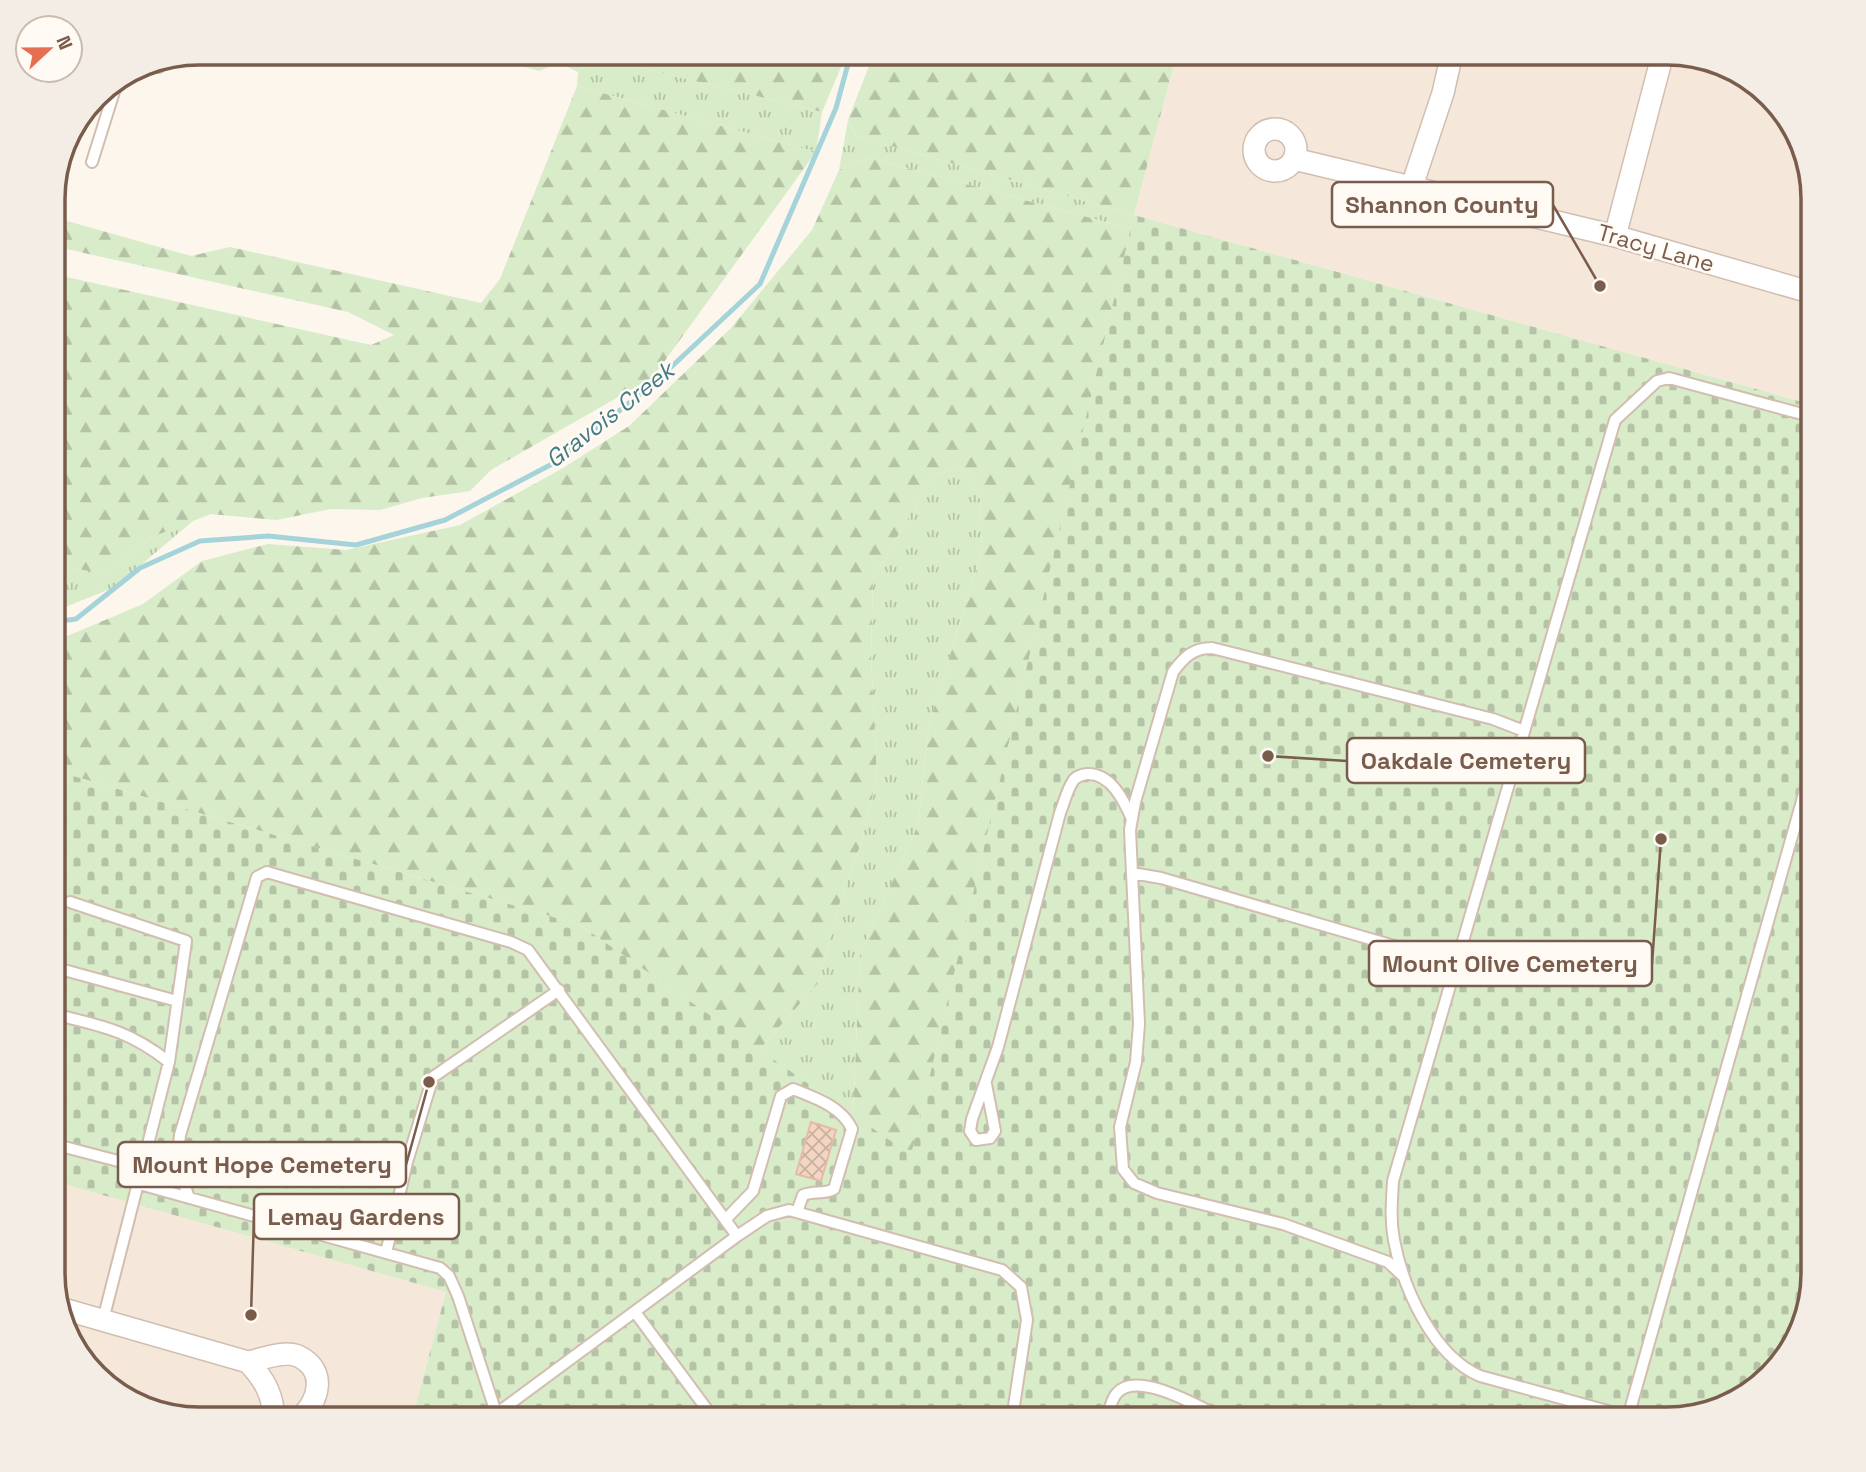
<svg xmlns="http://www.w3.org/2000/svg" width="1866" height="1472" font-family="'Space Grotesk',sans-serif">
  <defs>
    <pattern id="grass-tufts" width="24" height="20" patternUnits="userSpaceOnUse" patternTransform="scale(1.75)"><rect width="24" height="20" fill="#d8ecc9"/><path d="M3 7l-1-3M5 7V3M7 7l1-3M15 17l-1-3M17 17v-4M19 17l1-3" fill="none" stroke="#b4c2a5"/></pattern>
    <pattern id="forest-firs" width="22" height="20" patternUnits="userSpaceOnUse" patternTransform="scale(1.75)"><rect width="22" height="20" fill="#d8ecc9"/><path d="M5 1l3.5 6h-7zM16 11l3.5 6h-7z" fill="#b4c2a5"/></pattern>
    <pattern id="cemetery-stones" width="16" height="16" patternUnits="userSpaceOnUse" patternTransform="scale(1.75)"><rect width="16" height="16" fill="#d8ecc9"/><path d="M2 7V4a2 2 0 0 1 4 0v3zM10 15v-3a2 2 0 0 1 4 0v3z" fill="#b4c2a5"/></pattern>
    <pattern id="building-cross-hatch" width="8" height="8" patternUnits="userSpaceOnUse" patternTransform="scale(1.75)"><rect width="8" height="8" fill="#f3d5c3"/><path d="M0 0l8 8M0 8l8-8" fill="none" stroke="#cab0a1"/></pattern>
  </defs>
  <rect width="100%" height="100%" fill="#fdf6ec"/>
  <!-- residential -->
  <path fill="#f5e8da" d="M1177,53H1667L1714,60L1763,89L1799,135L1813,199V405L1134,215Z
    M53,1181L446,1292L412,1419H199L143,1408L103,1383L67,1337L53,1282Z"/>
  <!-- grass -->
  <path fill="url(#grass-tufts)" d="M475,53H580L822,112L816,152L577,86L578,72L559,63L539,71Z
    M848,120L856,136L1134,215L1131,229L870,158L839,170Z
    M962,467L980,499L982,550L929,724L918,825L860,953L853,1115L759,1050L819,982L838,908L862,840L877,777L871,656L873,578L933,476Z
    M194,520L115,587L53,612V572L73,568L104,574L152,537Z"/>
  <!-- forest -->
  <path fill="url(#forest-firs)" d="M580,53H847L822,112Z
    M874,53H1177L1134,215L856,136L848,120Z
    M577,86L816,152L653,377L491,470L470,491L422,498L380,510L331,509L276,520L211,514L152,537L104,574L73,568L53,572V274L371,345L394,335L348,312L53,246V217L191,256L230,247L481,303L500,279Z
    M870,158L1131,229L911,1156L853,1115L860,953L918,825L929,724L982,550L980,499L962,467L933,476L873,578L871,656L877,777L862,840L838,908L819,982L759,1050L580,925L53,770V642L143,604L202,561L268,544L346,550L460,525L563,468L629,426L730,329L812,230L839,170Z"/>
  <!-- cemetery -->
  <path fill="url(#cemetery-stones)" d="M1134,215L1813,405V1273L1806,1320L1777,1369L1731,1405L1667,1419H412L446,1292L53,1181V770L580,925L911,1155Z"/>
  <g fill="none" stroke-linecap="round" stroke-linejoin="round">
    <!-- stream -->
    <path stroke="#a5d3da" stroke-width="5" d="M53,622L76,619L140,568L200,541L268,536L356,545L445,520L554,463L654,383L760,284L836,108L851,53"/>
  </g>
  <!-- building -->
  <path fill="url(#building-cross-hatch)" stroke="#e6bba3" stroke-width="2" d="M811,1122L836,1130L821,1181L796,1174Z"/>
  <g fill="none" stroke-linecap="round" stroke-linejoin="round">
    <!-- lane casing -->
    <g stroke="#d1beb0" stroke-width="14">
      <path id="lane" d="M159,60V67
        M92,162L118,79
        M1132,873L1161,878L1456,964
        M70,902L186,941L169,1062L103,1320
        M53,967L177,1001
        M53,1014C102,1026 128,1030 169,1062
        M986,1084L995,1131L990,1138L976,1140L970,1131L972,1119L998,1047L1060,813C1064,803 1067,790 1073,781C1076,776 1081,775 1087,774C1111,773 1124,801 1132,819
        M53,1144L141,1167
        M136,1183L440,1268L449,1276L458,1296L498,1419
        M189,1198C181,1177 177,1158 180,1135L257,877L267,872L277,875L511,942L528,950L737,1236L496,1414
        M726,1219L753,1191L781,1096L793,1089C815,1098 841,1106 852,1129L834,1189C824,1195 814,1190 803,1195L797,1212
        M737,1236L767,1216L789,1210L1002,1270L1021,1287L1027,1320L1012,1419
        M386,1253L407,1162L433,1077L559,990
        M1403,1276L1388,1262L1283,1224L1157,1193L1134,1183L1123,1169L1120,1127L1136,1062L1139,1024L1130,830L1135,802L1173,672C1184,657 1193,648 1212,648L1493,719L1524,731
        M635,1312L714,1419
        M1628,1417L1813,762
        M1107,1419C1109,1412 1111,1399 1117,1393C1138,1369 1202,1409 1225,1419
        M1637,1419L1480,1376C1433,1356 1403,1288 1394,1240C1390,1220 1392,1201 1393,1181L1615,420L1657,381L1669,378L1813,417"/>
    </g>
    <!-- street casing -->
    <g stroke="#d1beb0" stroke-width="24">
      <path id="street" d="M1254 150a21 21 0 1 1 42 0a21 21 0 1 1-42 0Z
        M1294,159L1615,236L1813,293
        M1412,186L1443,93L1452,53
        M1615,236L1663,53
        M60,1308L248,1362C265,1380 273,1395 274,1419
        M248,1362C262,1359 284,1350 298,1356C328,1370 319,1402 299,1419"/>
    </g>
    <!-- lane -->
    <use href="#lane" stroke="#fff" stroke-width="10"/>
    <!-- street -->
    <use href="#street" stroke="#fff" stroke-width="21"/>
  </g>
  <g text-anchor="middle" stroke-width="5" stroke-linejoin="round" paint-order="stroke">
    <!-- street labels -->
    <g font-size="23" fill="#7a5c4d" stroke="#fffaf3">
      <text transform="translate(1656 248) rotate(16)" y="8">Tracy Lane</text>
    </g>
    <!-- water labels -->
    <g font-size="24" font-style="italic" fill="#437c86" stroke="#fffaf3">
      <text transform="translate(610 415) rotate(-38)" y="8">Gravois Creek</text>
    </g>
  </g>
  <!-- crop -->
  <path d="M0 0H1866V1472H0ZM199 65H1667A134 134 0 0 1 1801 199V1273A134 134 0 0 1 1667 1407H199A134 134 0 0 1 65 1273V199A134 134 0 0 1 199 65Z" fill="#f4ede6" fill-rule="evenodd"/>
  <path fill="none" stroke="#7a5c4d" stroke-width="3.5" d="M199 65H1667A134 134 0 0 1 1801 199V1273A134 134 0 0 1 1667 1407H199A134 134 0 0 1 65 1273V199A134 134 0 0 1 199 65Z"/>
  <!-- callouts -->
  <path fill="none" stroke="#7a5c4d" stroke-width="2.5" d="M1600 286L1553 205M1268 756L1347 761M1661 839L1652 964M429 1082L406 1165M251 1315L254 1216"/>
  <g fill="#7a5c4d" stroke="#fffaf3" stroke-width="2.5">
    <circle cx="1600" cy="286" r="7"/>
    <circle cx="1268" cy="756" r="7"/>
    <circle cx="1661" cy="839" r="7"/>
    <circle cx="429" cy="1082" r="7"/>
    <circle cx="251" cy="1315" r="7"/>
  </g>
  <g fill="#fffaf3" stroke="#7a5c4d" stroke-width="2.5">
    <rect x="1332" y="182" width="221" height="45" rx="7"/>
    <rect x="1347" y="738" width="238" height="45" rx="7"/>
    <rect x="1369" y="941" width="283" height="45" rx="7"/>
    <rect x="118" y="1142" width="288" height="45" rx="7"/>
    <rect x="254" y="1194" width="205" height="45" rx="7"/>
  </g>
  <g font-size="24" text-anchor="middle" font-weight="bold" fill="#7a5c4d">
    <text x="1442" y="213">Shannon County</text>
    <text x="1466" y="769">Oakdale Cemetery</text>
    <text x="1510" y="972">Mount Olive Cemetery</text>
    <text x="262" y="1173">Mount Hope Cemetery</text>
    <text x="356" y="1225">Lemay Gardens</text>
  </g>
  <!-- north arrow -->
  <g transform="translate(49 49) rotate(68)"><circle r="33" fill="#fffaf3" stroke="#cabbb1" stroke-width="2"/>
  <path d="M0-5L12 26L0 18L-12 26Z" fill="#e76f51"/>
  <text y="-10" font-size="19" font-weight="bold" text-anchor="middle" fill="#7a5c4d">N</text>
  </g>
</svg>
